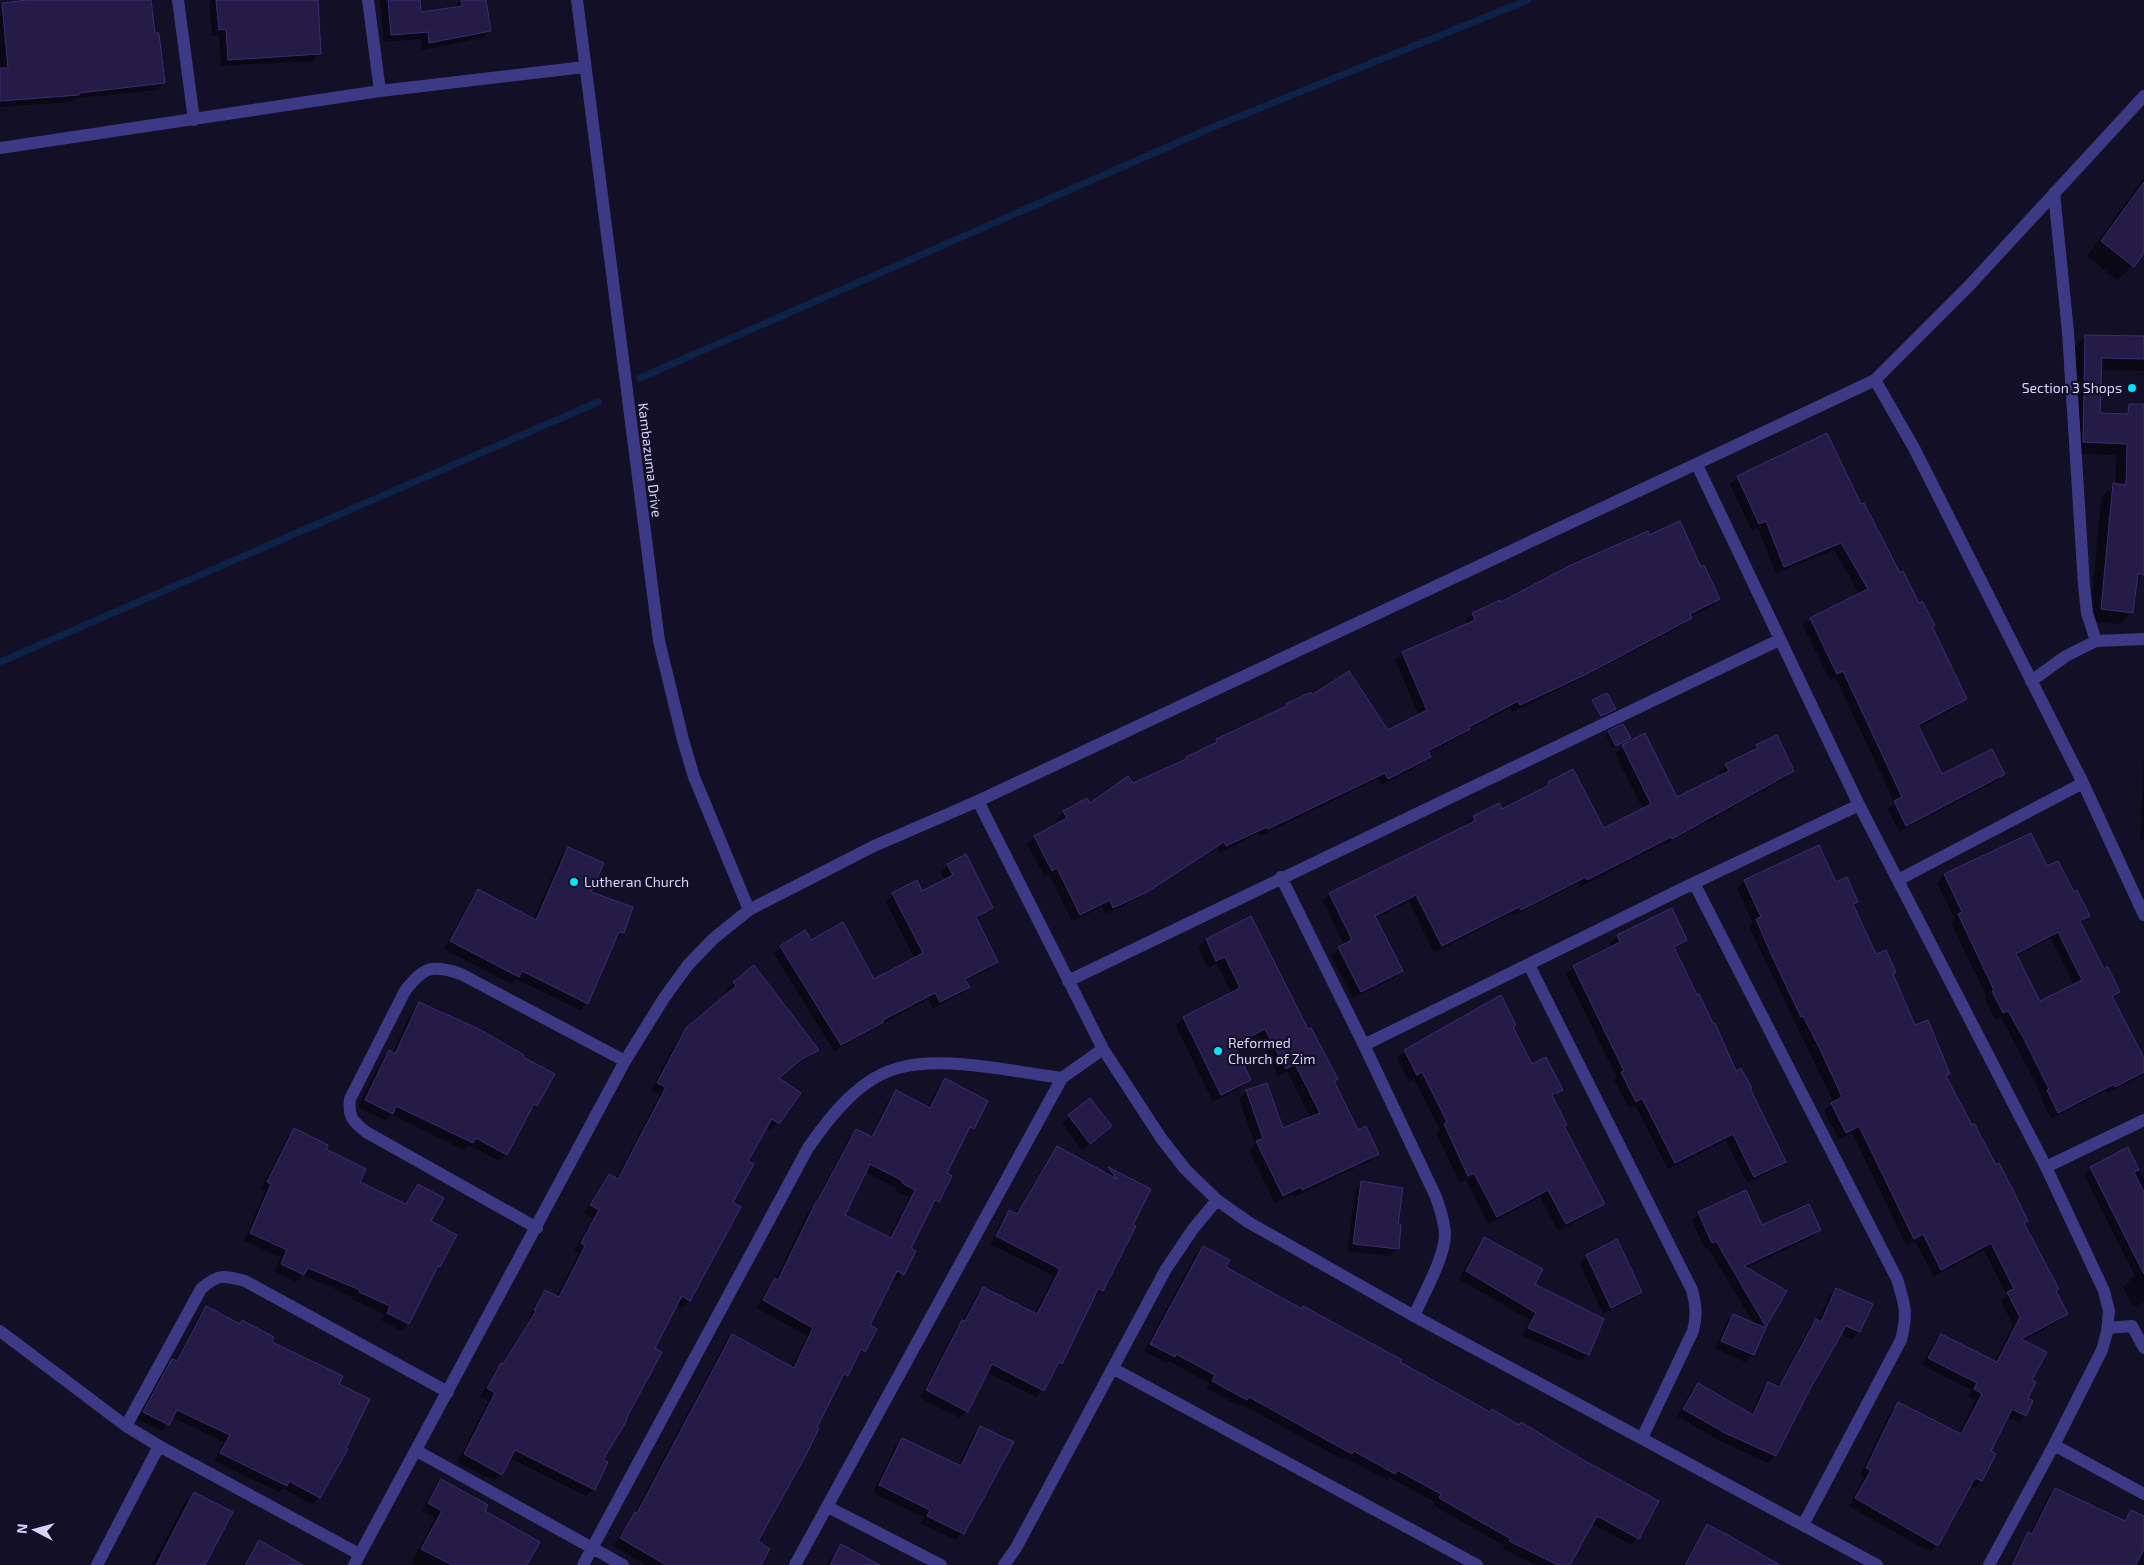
<svg xmlns="http://www.w3.org/2000/svg" width="2144" height="1565" font-family="'Exo 2',sans-serif">
  <rect width="100%" height="100%" fill="#130f26"/>
  <!-- shadow -->
  <path fill="#0007" fill-rule="evenodd" d="M40,0H150L154,34L164,83L157,90L74,99L71,102L0,107V4Z
    M209,0H316L319,54L312,61L221,66L219,36H212Z
    M380,0H419L420,13L454,7L461,0H485L490,31L482,38L422,50L421,39L384,42Z
    M2144,178V251L2118,281L2087,256Z
    M2086,336L2144,338V371L2100,370L2099,415L2144,416V561L2142,574L2136,581L2132,612L2120,624L2090,621L2101,497L2115,485L2116,455L2071,454L2074,348Z
    M1826,434L1861,506L1931,627L1965,699L1958,706L1918,728L1942,775L2003,774L1996,781L1899,832L1888,809L1894,803L1881,774L1835,677L1830,680L1803,626L1811,619L1860,595L1834,550L1776,573L1758,528L1752,531L1730,484L1737,477Z
    M1649,536L1700,569L1719,599L1712,606L1690,617L1683,625L1579,680L1512,712L1510,708L1466,731L1461,736L1428,753L1430,757L1422,764L1381,785L1378,779L1260,836L1259,833L1219,853L1217,848L1138,898L1106,914L1102,907L1072,921L1049,874L1045,877L1027,844L1034,837L1059,824L1057,819L1064,812L1089,805L1183,762L1209,747L1216,740L1282,710L1310,694L1387,732L1419,715L1395,660L1402,653L1467,625L1465,621L1472,614L1500,604Z
    M1609,732L1629,738L1612,748L1606,735Z
    M1645,735L1677,798L1721,776L1719,772L1726,765L1750,753L1757,746L1793,770L1785,778L1665,845L1664,843L1580,887L1578,883L1513,916L1512,913L1434,953L1409,901L1375,919L1401,970L1394,978L1353,998L1331,955L1344,945L1323,901L1330,894L1467,827L1466,824L1473,817L1499,805L1502,811L1541,791L1549,783L1604,830L1643,809L1615,754L1623,746Z
    M2144,756V840H2140Z
    M2030,835L2047,868L2073,894L2089,916L2080,924L2103,970L2118,992L2111,999L2144,1061V1073L2141,1076L2108,1093L2106,1090L2051,1119L2041,1098L2042,1096L2001,1017L1995,1020L1985,999L1987,998L1951,923L1955,919L1937,883L1944,875ZM2051,938L2074,985L2039,1002L2016,956Z
    M1818,846L1835,884L1857,902L1853,906L1875,956L1892,975L1915,1027L1948,1074L1945,1077L2023,1224L2066,1314L2059,1321L2022,1341L2031,1381L2025,1415L2018,1423L2007,1417L1990,1452L1981,1481L1974,1488L1970,1486L1937,1545L1930,1552L1849,1506L1864,1478L1860,1475L1891,1411L1898,1404L1958,1434L1975,1401L1968,1397L1971,1390L1922,1365L1934,1342L1941,1335L1994,1362L2013,1325L2001,1301L2007,1295L1984,1250L1934,1276L1915,1241L1906,1245L1852,1133L1839,1139L1824,1111L1834,1103L1749,927L1753,923L1737,889L1744,881Z
    M568,849L589,893L623,933L616,940L587,1003L580,1010L516,979L511,984L444,949L471,898L478,890L533,920L561,856Z
    M948,865L992,907L976,919L997,962L990,969L965,981L968,987L961,994L933,1009L928,999L834,1051L774,954L781,947L810,942L874,981L915,959L886,902L893,894L922,892L945,880L941,872Z
    M1251,918L1308,1031L1337,1079L1334,1082L1357,1132L1378,1153L1370,1161L1294,1197L1293,1194L1275,1203L1249,1150L1255,1144L1239,1099L1247,1092L1282,1130L1311,1118L1287,1071L1278,1076L1257,1036L1234,1048L1250,1080L1242,1087L1213,1102L1176,1026L1184,1018L1232,994L1217,964L1208,968L1198,948L1206,940Z
    M1617,936L1686,940L1674,949L1736,1073L1749,1089L1784,1161L1777,1168L1747,1183L1726,1140L1668,1169L1635,1105L1629,1108L1614,1080L1617,1078L1566,974L1574,967L1612,947L1610,943Z
    M754,967L818,1050L778,1078V1123L771,1130L766,1127L746,1161L732,1203L689,1300L682,1308L676,1305L654,1349L601,1460L594,1489L586,1496L510,1458L501,1474L494,1481L457,1462L489,1401L480,1396L494,1372L501,1365L530,1319L528,1318L538,1299L546,1292L556,1297L579,1253L574,1251L593,1218L584,1213L602,1183L609,1175L616,1179L660,1094L651,1090L679,1037L729,993L726,990L734,983Z
    M419,1004L521,1058L536,1105L529,1113L506,1154L499,1161L469,1145L464,1150L391,1114L385,1120L358,1107L382,1059L389,1052L392,1054L412,1011Z
    M1512,1027L1531,1066L1561,1089L1552,1098L1563,1126L1603,1203L1596,1211L1558,1231L1540,1197L1488,1224L1466,1180L1460,1183L1436,1133L1440,1130L1414,1079L1409,1082L1397,1058L1405,1051Z
    M945,1080L973,1128L964,1135L945,1173L951,1176L938,1202L930,1208L909,1249L903,1274L896,1281L892,1279L869,1326L864,1351L856,1357L847,1375L840,1382L757,1542L759,1565H646L613,1546L634,1514L725,1343L732,1336L791,1368L807,1336L757,1308L768,1287L775,1280L809,1210L814,1206L849,1138L856,1130L870,1137L889,1099L896,1092L927,1108L938,1087ZM865,1172L897,1188L895,1191L909,1197L888,1238L843,1215Z
    M1090,1100L1111,1126L1082,1150L1062,1123Z
    M294,1130L325,1150L358,1183L404,1205L418,1185L429,1222L456,1235L439,1267L433,1273L408,1324L401,1331L381,1320L384,1314L352,1299L353,1297L303,1275L296,1282L274,1271L281,1257L244,1241L265,1191L261,1189L287,1137Z
    M1057,1148L1104,1173L1108,1169L1149,1189L1132,1225L1134,1226L1102,1291L1093,1297L1061,1363L1054,1370L1043,1390L1036,1397L986,1372L967,1411L960,1418L920,1398L955,1329L962,1322L976,1295L983,1288L1034,1314L1054,1276L990,1244L1002,1219L1009,1212L1015,1215L1050,1155Z
    M2128,1149L2144,1179V1302L2133,1307L2123,1287L2135,1276L2084,1175L2091,1168Z
    M1362,1183L1398,1248L1390,1256L1347,1251L1355,1190Z
    M1699,1213L1761,1227L1819,1230L1812,1237L1745,1269L1785,1292L1763,1328L1753,1354L1745,1362L1715,1348L1726,1322L1733,1315L1754,1324L1708,1248L1705,1249L1692,1221Z
    M1484,1239L1533,1284L1588,1354L1581,1361L1522,1336L1530,1320L1459,1279L1477,1246Z
    M1203,1247L1224,1267L1399,1362L1638,1538L1631,1545L1591,1523L1569,1565H1536L1503,1549L1505,1546L1433,1505L1435,1502L1389,1477L1387,1480L1346,1458L1344,1460L1241,1404L1239,1406L1206,1388L1209,1383L1169,1361L1167,1363L1144,1351L1196,1254Z
    M1587,1256L1640,1291L1633,1299L1603,1314L1580,1264Z
    M1837,1289L1871,1304L1859,1331L1852,1339L1841,1334L1809,1389L1775,1456L1768,1463L1718,1440L1677,1416L1691,1392L1698,1385L1750,1415L1761,1391L1768,1384L1777,1388L1809,1328L1816,1321L1818,1322L1829,1296Z
    M206,1308L238,1325L242,1322L337,1385L319,1497L312,1505L283,1488L279,1492L214,1461L224,1442L172,1417L161,1431L137,1419L165,1367L172,1360L175,1361L199,1315Z
    M980,1428L963,1533L956,1540L921,1524L924,1517L873,1493L895,1446L902,1439L958,1466L973,1435Z
    M441,1480L483,1512L525,1565H410L435,1518L422,1510L434,1488Z
    M2055,1489L2123,1521L2132,1511L2144,1517V1565H2009L2022,1541L2030,1534L2048,1496Z
    M194,1493L203,1565H152L185,1502Z
    M1708,1526L1763,1565H1683L1701,1533Z
    M259,1542L289,1565H243L252,1549Z
    M841,1546L871,1565H826Z"/>
  <g fill="none" stroke-linecap="round" stroke-linejoin="round">
    <!-- stream -->
    <path stroke="#0c2248" stroke-width="7" d="M640,378L1218,125L1528,0
      M0,662L598,402"/>
  </g>
  <!-- building -->
  <path fill="#241b47" stroke="#3b2d73" fill-rule="evenodd" d="M28,0H151L155,33H159L165,83L79,93V95L0,101V68H8L2,3Z
    M216,0H318L321,54L228,60L226,29L219,30Z
    M388,0H420L421,12L462,6L461,0H486L491,31L429,43L428,32L391,35Z
    M2144,182V253L2134,267L2101,241Z
    M2085,335L2144,336V359L2102,358L2100,413L2128,414L2129,404H2144V575L2138,574L2133,613L2101,609L2113,483L2126,485L2127,444L2083,442Z
    M1827,433L1861,504L1864,503L1900,573L1903,571L1919,603L1922,601L1935,625L1932,626L1967,699L1918,725L1942,774L1992,749L2005,774L1906,826L1894,801L1902,797L1888,767L1843,671L1837,674L1810,618L1868,589L1841,543L1784,567L1766,521L1759,524L1737,476Z
    M1680,521L1701,567L1704,565L1720,599L1690,614L1692,618L1587,674L1520,705L1518,701L1469,727L1470,729L1428,751L1431,757L1388,779L1385,773L1268,829L1267,827L1226,846L1224,842L1147,892L1113,908L1110,900L1080,915L1057,868L1052,871L1034,836L1067,818L1063,811L1087,798L1090,803L1128,776L1133,783L1186,759V757L1217,742L1216,739L1287,706L1286,704L1311,692L1312,695L1349,671L1388,730L1427,710L1402,652L1475,620L1472,613L1500,600L1501,602L1569,566L1648,531L1649,535Z
    M1607,693L1616,709L1601,716L1592,700Z
    M1623,724L1631,738L1616,746L1608,731Z
    M1645,733L1677,797L1729,771L1725,764L1758,748L1756,745L1777,735L1794,771L1672,839L1671,837L1587,880L1586,877L1521,910L1519,907L1442,946L1416,895L1375,916L1403,971L1361,992L1338,947L1352,940L1329,893L1475,821L1473,816L1499,803L1502,809L1549,785L1548,782L1573,769L1604,828L1651,804L1622,745Z
    M2031,833L2047,866L2058,861L2074,892L2077,890L2090,916L2080,921L2104,969L2108,967L2120,992L2112,996L2144,1058V1072L2115,1087L2114,1084L2058,1113L2047,1090L2049,1089L2023,1037L2008,1011L2003,1013L1992,991L1994,990L1958,914L1962,912L1944,874ZM2058,932L2082,980L2040,1001L2016,954Z
    M1819,845L1836,882L1847,877L1858,902L1853,904L1876,954L1886,950L1896,972L1893,974L1915,1025L1928,1020L1950,1074L1946,1076L1972,1125L1974,1123L1996,1165L1999,1163L2012,1188L2028,1221L2024,1223L2059,1289L2056,1291L2068,1314L2021,1339L2047,1352L2032,1380L2036,1382L2028,1398L2033,1401L2026,1416L2012,1409L1991,1451L1996,1454L1982,1481L1975,1478L1938,1546L1855,1498L1871,1470L1866,1468L1898,1402L1961,1434L1982,1394L1974,1389L1977,1383L1928,1358L1941,1334L1997,1362L2020,1317L2007,1292L2014,1289L1991,1243L1941,1270L1923,1234L1914,1239L1859,1126L1846,1133L1831,1103L1842,1097L1820,1049L1803,1016L1801,1017L1771,954L1756,919L1761,917L1744,880Z
    M568,847L604,863L591,892L633,907L624,933L619,932L588,1004L522,971L519,977L450,941L478,889L536,920Z
    M966,854L993,908L976,917L998,962L965,979L970,987L940,1002L935,993L883,1020L884,1022L841,1045L780,946L805,930L811,940L843,922L874,979L923,953L892,893L917,880L922,891L953,875L947,864Z
    M1672,908L1687,940L1674,947L1697,995L1699,994L1713,1023H1715L1736,1071L1741,1068L1752,1088H1750L1786,1162L1754,1177L1733,1134L1675,1163L1642,1098L1636,1102L1621,1072L1624,1071L1573,966L1620,942L1617,935Z
    M1251,916L1308,1029L1311,1028L1338,1079L1334,1081L1358,1130L1366,1126L1379,1154L1302,1190L1301,1187L1283,1196L1256,1141L1263,1138L1246,1090L1267,1083L1283,1128L1320,1113L1295,1064L1286,1069L1265,1029L1234,1045L1251,1080L1221,1095L1183,1017L1240,988L1225,957L1216,961L1206,939Z
    M754,965L819,1050L802,1059L779,1078L801,1093L779,1124L772,1119L748,1161L754,1164L733,1202L741,1207L690,1301L682,1296L655,1348L662,1352L626,1419L627,1420L603,1460L608,1462L595,1490L515,1450L502,1475L464,1454L495,1393L487,1388L501,1363L503,1364L536,1311L534,1310L545,1290L559,1297L585,1246L581,1243L599,1210L590,1205L609,1174L618,1179L666,1087L657,1083L686,1028L736,986L733,982Z
    M1501,995L1516,1025L1513,1027L1532,1064L1546,1057L1563,1090L1552,1095L1567,1125L1564,1126L1605,1204L1566,1224L1548,1190L1497,1217L1474,1173L1468,1176L1444,1124L1447,1122L1422,1072L1417,1075L1404,1050Z
    M419,1002L479,1029L524,1055L523,1057L555,1074L537,1106L534,1104L507,1155L476,1138L473,1143L396,1106L393,1114L365,1100L389,1050L395,1054Z
    M945,1078L988,1101L974,1129L970,1127L947,1173L952,1176L939,1202L935,1200L911,1248L916,1251L904,1275L897,1271L870,1325L877,1329L865,1352L861,1349L848,1376L844,1374L817,1427L819,1428L806,1455L758,1541L770,1549L761,1565H666L620,1538L635,1512L637,1513L732,1334L794,1368L813,1328L763,1300L775,1278L778,1280L816,1202H817L856,1129L872,1137L896,1090L930,1108ZM870,1164L903,1181L902,1183L915,1190L891,1238L845,1215Z
    M1090,1098L1112,1126L1090,1144L1068,1115Z
    M294,1128L328,1145L326,1149L366,1169L360,1182L406,1204L418,1184L444,1198L431,1221L457,1235L440,1267L438,1266L409,1324L387,1313L390,1306L359,1292L360,1290L308,1268L304,1275L281,1264L287,1250L250,1233L271,1184L267,1182Z
    M1057,1146L1117,1179L1108,1167L1151,1189L1133,1225L1136,1226L1103,1291L1098,1289L1062,1364L1059,1362L1044,1391L992,1364L968,1412L926,1390L962,1320L965,1321L983,1287L1037,1314L1060,1269L996,1236L1009,1210L1017,1214Z
    M2128,1147L2139,1170L2134,1172L2144,1192V1274L2090,1167Z
    M1361,1181L1403,1188L1398,1224H1401L1399,1249L1353,1244Z
    M1746,1190L1762,1225L1809,1204L1821,1230L1744,1266L1787,1291L1766,1327L1716,1241L1712,1243L1698,1212Z
    M1484,1237L1543,1269L1535,1284L1604,1319L1589,1355L1528,1328L1536,1313L1466,1271Z
    M1617,1239L1642,1292L1611,1308L1586,1255Z
    M1203,1246L1230,1260L1226,1267L1302,1309L1303,1306L1402,1360L1400,1362L1490,1412L1492,1409L1519,1425L1521,1422L1585,1461L1659,1501L1639,1539L1597,1516L1570,1565H1558L1509,1541L1511,1539L1439,1498L1441,1494L1397,1470L1395,1474L1354,1451L1352,1454L1249,1397L1247,1400L1212,1381L1215,1375L1176,1354L1175,1357L1150,1344Z
    M1836,1288L1873,1304L1860,1332L1846,1326L1810,1389L1776,1456L1725,1433L1683,1409L1698,1383L1753,1415L1768,1382L1779,1387L1816,1319L1821,1322Z
    M206,1306L240,1324L242,1320L274,1337L272,1342L343,1376L339,1384L370,1399L346,1448L348,1449L320,1498L289,1481L287,1486L220,1453L230,1435L177,1410L169,1425L143,1412L172,1359L177,1361Z
    M1733,1314L1766,1328L1754,1355L1721,1341Z
    M980,1426L1014,1442L964,1534L927,1516L930,1510L879,1485L902,1438L961,1466Z
    M441,1479L488,1505L485,1511L540,1542L527,1565H452L421,1549L442,1511L428,1503Z
    M2055,1488L2125,1521L2131,1510L2144,1516V1549L2136,1565H2012L2028,1532L2032,1534Z
    M194,1492L233,1512L205,1565H156Z
    M1707,1524L1733,1538L1780,1565H1685Z
    M259,1540L303,1565H245Z
    M841,1544L880,1565H830Z"/>
  <g fill="none" stroke-linecap="round" stroke-linejoin="round">
    <!-- lane -->
    <path stroke="#3d3a85" stroke-width="12" d="M2096,641L2144,639
      M2031,681L2066,656L2096,641L2087,613L2084,585L2068,332L2054,193
      M2108,1328L2132,1326L2144,1348"/>
    <!-- street -->
    <path stroke="#3d3a85" stroke-width="12" d="M178,0L194,120
      M368,0L380,91
      M577,0L659,641L683,740L694,777L749,910
      M0,148L380,91L584,67
      M1875,380L1914,448L2083,783L2144,915
      M1697,465L1859,805L2046,1167L2104,1291L2109,1311L2107,1332L2102,1350L2054,1445L1989,1565
      M978,801L1103,1049L1161,1138L1185,1169L1217,1200L1248,1222L1414,1316L1877,1565
      M1281,877L1364,1045L1436,1197C1440,1209 1445,1222 1445,1235C1444,1259 1424,1293 1414,1316
      M1898,880L2083,783
      M1694,883L1897,1279C1905,1305 1908,1313 1901,1340L1803,1525
      M1529,965L1692,1290C1696,1305 1697,1316 1693,1331L1642,1438
      M1068,981L1779,640
      M1364,1045L1694,883L1859,805
      M2046,1167L2144,1120
      M537,1228L366,1132C352,1121 348,1116 350,1099L405,991C423,967 432,964 461,974L625,1061
      M0,1331L126,1426L159,1446L359,1554
      M1114,1369L1477,1565
      M126,1426L201,1289C217,1274 224,1275 245,1281L448,1392
      M2054,1445L2144,1494
      M417,1451L623,1565
      M828,1507L941,1565
      M97,1565L159,1446
      M354,1565L625,1061L664,998L688,965L713,939L749,910L874,846L978,801L1875,380L1968,287L2144,96
      M583,1565L808,1148C830,1116 861,1076 902,1067C947,1056 1015,1072 1062,1078
      M795,1565L1062,1078L1103,1049
      M1004,1565L1016,1548L1166,1269L1193,1229L1217,1200"/>
  </g>
  <!-- markers -->
  <g fill="#00e5ff" stroke="#130f26" stroke-width="2">
    <circle cx="2132" cy="388" r="5"/>
    <circle cx="574" cy="882" r="5"/>
    <circle cx="1218" cy="1051" r="5"/>
  </g>
  <g text-anchor="middle" stroke-width="4.5" stroke-linejoin="round" paint-order="stroke">
    <!-- poi labels -->
    <g font-size="14" fill="#d9d4ff" stroke="#130f26" text-anchor="start">
      <text x="2122" y="393" text-anchor="end">Section 3 Shops</text>
      <text x="584" y="887">Lutheran Church</text>
      <text x="1228" y="1048">Reformed<tspan x="1228" dy="16">Church of Zim</tspan></text>
    </g>
    <!-- street labels -->
    <g font-size="14" fill="#d9d4ff" stroke="#130f26">
      <text transform="translate(650 460) rotate(83)" y="5">Kambazuma Drive</text>
    </g>
  </g>
  <!-- north arrow -->
  <g transform="translate(35 1530) rotate(276)" stroke="#130f26" stroke-width="4" paint-order="stroke">
  <path d="M0-4L9 19L0 12L-9 19Z" fill="#d9d4ff"/>
  <text y="-8" font-size="14" font-weight="bold" text-anchor="middle" fill="#d9d4ff">N</text>
  </g>
</svg>
